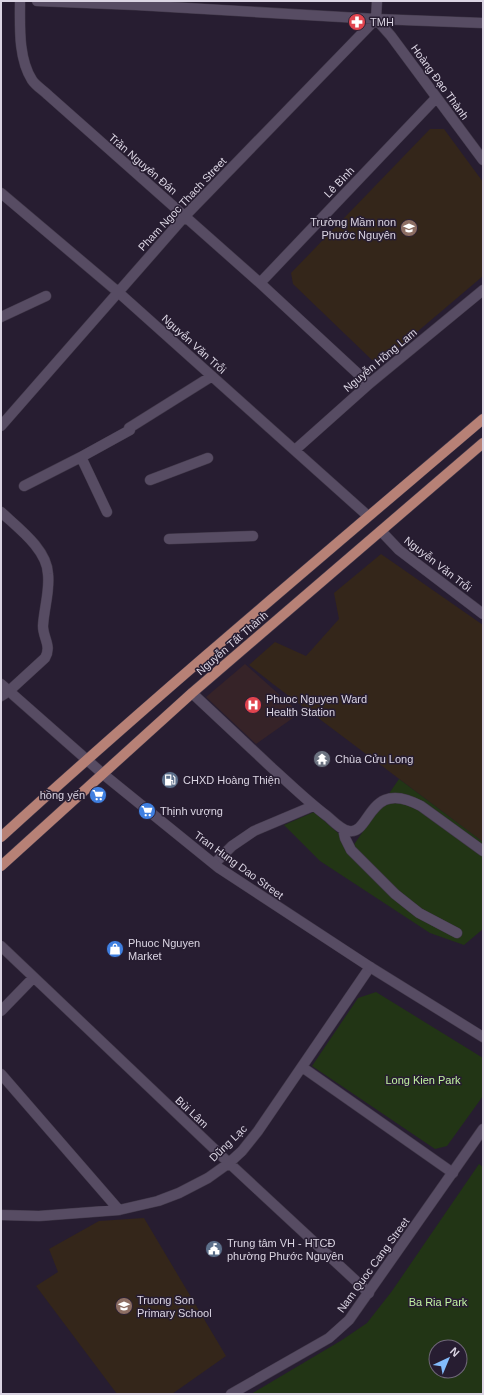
<svg xmlns="http://www.w3.org/2000/svg" width="484" height="1395" font-family="Helvetica,sans-serif">
  <rect width="100%" height="100%" fill="#271d31"/>
  <!-- education -->
  <path fill="#34261a" d="M430,129H444L483,182V276L384,360H372L293,284L291,273Z
    M381,554L483,625V842L273,684L249,665L275,642L306,656L339,619L334,593Z
    M144,1218L226,1356L172,1394H117L36,1286L58,1272L49,1249L99,1221Z"/>
  <!-- medical -->
  <path fill="#362328" d="M245,664L300,713L256,744L206,697Z"/>
  <!-- green -->
  <path fill="#223515" fill-rule="evenodd" d="M399,779L483,842V929L464,945L430,933L320,861L284,825L314,812L353,846Z
    M376,992L483,1058V1096L447,1146L435,1149L312,1066L358,998Z
    M479,1164L483,1167V1394H251L342,1340L367,1323L392,1291ZM436,1347H460V1371H436Z"/>
  <g fill="none" stroke-linecap="round" stroke-linejoin="round">
    <!-- minor casing -->
    <g stroke="#413849" stroke-width="11">
      <path id="minor" d="M20,1C20,26 18,58 32,80C36,86 43,90 48,95L260,283L369,384
        M37,1L136,5L376,19L483,23
        M376,19L391,36L483,160
        M1,193L118,292L368,516
        M260,283L436,98
        M1,317L46,296
        M1,426L185,216L376,19L377,1
        M129,428L212,376
        M295,450L369,384L483,290
        M81,457L107,512
        M150,480L208,458
        M24,486L81,457L130,430
        M1,512C18,528 47,549 48,574C50,591 44,608 43,626C43,638 52,646 45,658L9,691L1,696
        M381,531L399,550L483,614
        M169,539L253,536
        M192,693C219,718 245,743 272,768C290,784 307,801 327,816C333,821 341,830 349,831C371,835 368,777 421,806L483,851
        M343,829L345,838L351,850L395,894L419,913L457,933
        M215,863L232,846L254,831L313,806
        M1,946L229,1163L369,1293
        M1,1011L33,978
        M302,1067L453,1173
        M1,1074L119,1210
        M1,1215L39,1216L119,1210L158,1201L179,1193L208,1178L229,1163L242,1151L258,1131L370,967"/>
    </g>
    <!-- tertiary casing -->
    <g stroke="#413849" stroke-width="11">
      <path id="tertiary" d="M1,684L103,774L219,868L370,967L483,1037
        M231,1394L329,1338L349,1320L483,1129"/>
    </g>
    <!-- primary casing -->
    <g stroke="#413849" stroke-width="11">
      <path id="primary" d="M1,837C158,694 321,557 483,419
        M1,866L192,693L483,443"/>
    </g>
    <!-- minor -->
    <use href="#minor" stroke="#574c63" stroke-width="10"/>
    <!-- tertiary -->
    <use href="#tertiary" stroke="#574c63" stroke-width="10"/>
    <!-- primary -->
    <use href="#primary" stroke="#b78176" stroke-width="10"/>
  </g>
  <!-- icons -->
  <defs>
    <g id="pharmacy-disc" transform="scale(0.9)"><circle r="9.5" fill="#e0444e" stroke="#271d31"/><path d="M-2-6h4v4h4v4h-4v4h-4v-4h-4v-4h4Z" fill="#fff"/></g>
    <g id="school-disc" transform="scale(0.9)"><circle r="9.5" fill="#8d6e63" stroke="#271d31"/><path d="M0-5L7-2L0 1L-7-2ZM-4 1L0 2.5L4 1V4Q0 6-4 4Z" fill="#fff"/></g>
    <g id="hospital-disc" transform="scale(0.9)"><circle r="9.5" fill="#e0444e" stroke="#271d31"/><path d="M-5-5h3v3.5h4V-5h3V5h-3V1.5h-4V5h-3Z" fill="#fff"/></g>
    <g id="temple-disc" transform="scale(0.9)"><circle r="9.5" fill="#6b7280" stroke="#271d31"/><path d="M0-6L5-2H3V0L6.5 2.5H4V6H1.5V3h-3V6H-4V2.5H-6.5L-3 0V-2H-5Z" fill="#fff"/></g>
    <g id="fuel-disc" transform="scale(0.9)"><circle r="9.5" fill="#5c6f8a" stroke="#271d31"/><path d="M-5.5-6h7V0h2V4h1.3V-2.5L3-4.5l.8-.8L6-3V5H2.5V1h-1V6h-7ZM-4.2-4.7v3.2H.2V-4.7Z" fill="#fff"/></g>
    <g id="supermarket-disc" transform="scale(0.9)"><circle r="9.5" fill="#3f7fe0" stroke="#271d31"/><path d="M-6-5.5h2.5l.6 2H6L4.5 2H-2.5L-4.4-4H-6ZM-1.5 3.2a1.3 1.3 0 1 0 .1 0ZM3 3.2a1.3 1.3 0 1 0 .1 0Z" fill="#fff"/></g>
    <g id="shop-disc" transform="scale(0.9)"><circle r="9.5" fill="#3f7fe0" stroke="#271d31"/><path d="M-5-2.5h2.3a2.7 3.5 0 0 1 5.4 0H5L5.5 6h-11ZM-1.5-2.5h3a1.5 2.3 0 0 0-3 0Z" fill="#fff"/></g>
    <g id="civic-disc" transform="scale(0.9)"><circle r="9.5" fill="#5c6f8a" stroke="#271d31"/><path d="M-.6-6.5H3V-4.5H.6V-3L4-1V1h2V6H-6V1h2V-1L-.6-3ZM-1.2 2.5V6h2.4V2.5Z" fill="#fff"/></g>
  </defs>
  <g fill-rule="evenodd">
    <use href="#pharmacy-disc" x="357" y="22"/>
    <use href="#school-disc" x="409" y="228"/>
    <use href="#hospital-disc" x="253" y="705"/>
    <use href="#temple-disc" x="322" y="759"/>
    <use href="#fuel-disc" x="170" y="780"/>
    <use href="#supermarket-disc" x="98" y="795"/>
    <use href="#supermarket-disc" x="147" y="811"/>
    <use href="#shop-disc" x="115" y="949"/>
    <use href="#civic-disc" x="214" y="1249"/>
    <use href="#school-disc" x="124" y="1306"/>
  </g>
  <g text-anchor="middle" stroke-width="3" stroke-linejoin="round" paint-order="stroke">
    <!-- poi labels -->
    <g font-size="11" fill="#dbd5e3" stroke="#271d31" text-anchor="start">
      <text x="370" y="26">TMH</text>
      <text x="396" y="226" text-anchor="end">Trường Mầm non<tspan x="396" dy="13">Phước Nguyên</tspan></text>
      <text x="266" y="703">Phuoc Nguyen Ward<tspan x="266" dy="13">Health Station</tspan></text>
      <text x="335" y="763">Chùa Cửu Long</text>
      <text x="183" y="784">CHXD Hoàng Thiện</text>
      <text x="85" y="799" text-anchor="end">hồng yến</text>
      <text x="160" y="815">Thịnh vượng</text>
      <text x="128" y="947">Phuoc Nguyen<tspan x="128" dy="13">Market</tspan></text>
      <text x="227" y="1247">Trung tâm VH - HTCĐ<tspan x="227" dy="13">phường Phước Nguyên</tspan></text>
      <text x="137" y="1304">Truong Son<tspan x="137" dy="13">Primary School</tspan></text>
    </g>
    <!-- street labels -->
    <g font-size="11" fill="#dbd5e3" stroke="#271d31">
      <text transform="translate(440 82) rotate(54)" y="4">Hoàng Đạo Thành</text>
      <text transform="translate(143 164) rotate(41)" y="4">Trần Nguyên Đán</text>
      <text transform="translate(339 182) rotate(-46)" y="4">Lê Bình</text>
      <text transform="translate(182 204) rotate(-47)" y="4">Pham Ngoc Thach Street</text>
      <text transform="translate(194 344) rotate(42)" y="4">Nguyễn Văn Trỗi</text>
      <text transform="translate(380 360) rotate(-40)" y="4">Nguyễn Hồng Lam</text>
      <text transform="translate(438 564) rotate(38)" y="4">Nguyễn Văn Trỗi</text>
      <text transform="translate(232 643) rotate(-41)" y="4">Nguyễn Tất Thành</text>
      <text transform="translate(239 865) rotate(36)" y="4">Tran Hung Dao Street</text>
      <text transform="translate(192 1112) rotate(43)" y="4">Bùi Lâm</text>
      <text transform="translate(228 1143) rotate(-44)" y="4">Dũng Lạc</text>
      <text transform="translate(373 1265) rotate(-54)" y="4">Nam Quoc Cang Street</text>
    </g>
    <!-- park labels -->
    <g font-size="11" fill="#c1f3a1" stroke="#271d31">
      <text x="423" y="1084">Long Kien Park</text>
      <text x="438" y="1306">Ba Ria Park</text>
    </g>
  </g>
  <!-- border -->
  <rect width="484" height="1395" fill="none" stroke="#dbd5e3" stroke-width="4"/>
  <!-- north arrow -->
  <g transform="translate(448 1359) rotate(44)"><circle r="19" fill="#271d31" stroke="#6f6778"/>
  <path d="M0-3L7 15L0 10L-7 15Z" fill="#83bcfb"/>
  <text y="-6" font-size="11" font-weight="bold" text-anchor="middle" fill="#dbd5e3">N</text>
  </g>
</svg>
